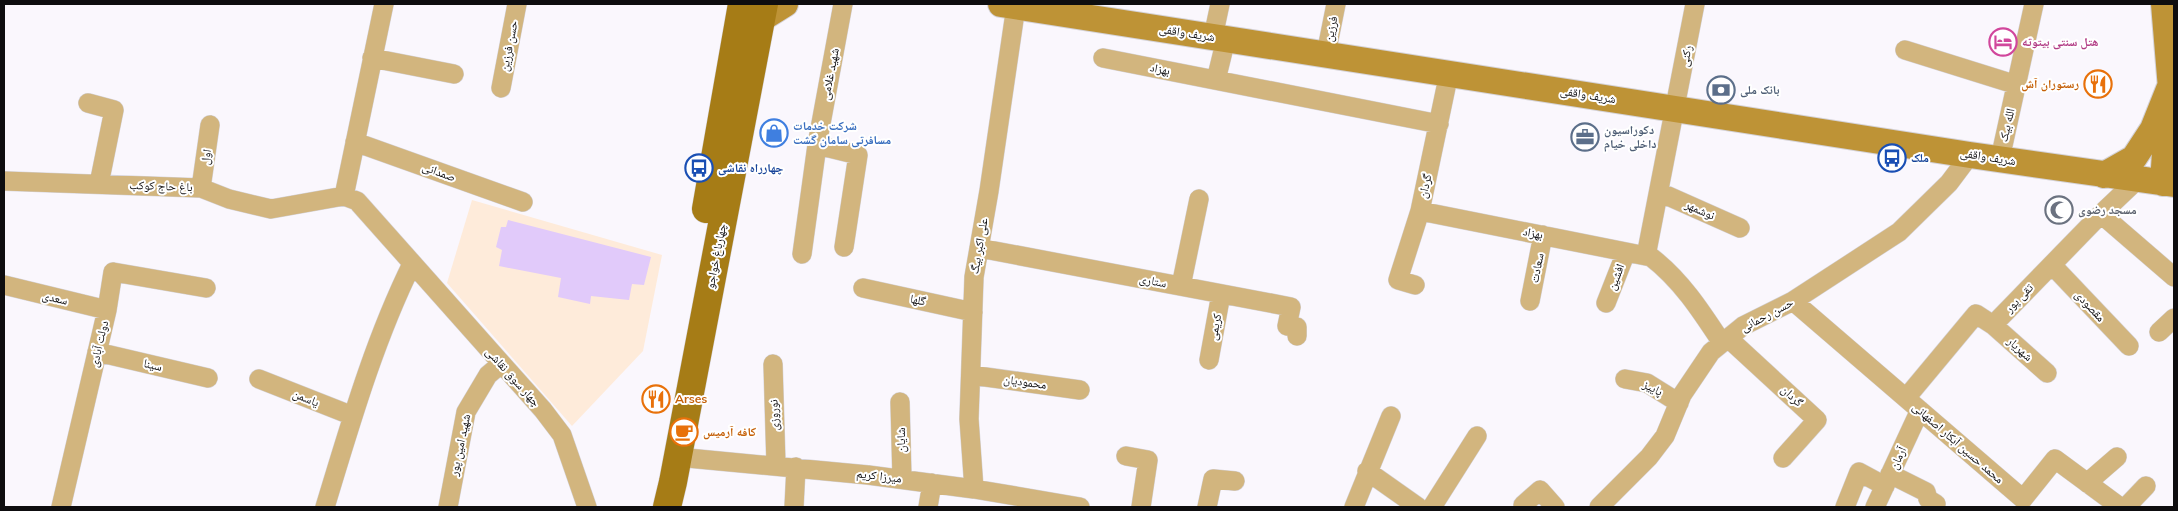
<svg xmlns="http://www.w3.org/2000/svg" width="2178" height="511" font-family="Mulish,'Noto Naskh Arabic',sans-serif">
  <rect width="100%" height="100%" fill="#faf7fd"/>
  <!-- education -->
  <path fill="#feebda" d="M472,200L662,255L643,351L572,426L447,283Z"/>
  <!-- building -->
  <path fill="#e1cafa" d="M508,220L651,257L644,285L632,284L629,300L591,296L590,304L558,297L561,278L499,266L502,250L496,247L501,227H506Z"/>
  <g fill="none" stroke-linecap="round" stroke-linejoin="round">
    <!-- street casing -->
    <g stroke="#d4d2d7" stroke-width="20">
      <path id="street" d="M384,4L344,196L357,201L543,410L562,435L587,507
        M1213,37L1220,4
        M1905,50L2017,85
        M1326,54L1336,4
        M372,58L454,74
        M1103,58L1439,124
        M1216,80L1226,39
        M501,88L517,4
        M88,103L114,110L99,184
        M355,142L523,202
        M817,145L858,155L844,247
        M2000,159L2034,4
        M4,181L201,188L229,199L271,209L344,196
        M201,188L210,125
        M1659,192L1740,228
        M1420,211L1651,257C1681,280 1701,311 1722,343
        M2101,214L2174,277
        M979,248L1291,307L1287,326L1297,327V336
        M802,254L817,145L843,4
        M1646,256L1695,4
        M2052,265L2129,346
        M4,285L107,310
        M1415,285L1398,280L1420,211L1449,73
        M1181,286L1199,199
        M863,288L973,312
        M1530,301L1543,235
        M1793,301L2023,499L2055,459L2120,507
        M1606,303L1626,252
        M1993,325L2047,373
        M2159,332L2174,318
        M1728,338L1817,420L1783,458
        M97,352L208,378
        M1209,360L1221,294
        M773,364L776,465
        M971,375L1080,390
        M259,379L353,416
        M1625,379L1647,383L1679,403
        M1906,398L1976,314L1993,325L2101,214L2138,179
        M900,402L902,479
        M1126,456L1148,460L1141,507
        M677,457L868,475L974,489L1080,507
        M1367,471L1418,507
        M1890,474L1926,492L1928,499L1936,504
        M2087,483L2117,457
        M974,489L969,419L974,277L989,191L1016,6
        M1523,505L1540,490L1555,507
        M61,507L107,310L113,272L206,288
        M325,507C350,425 374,341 412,264
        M448,507L466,412L488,375L501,364
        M794,507L796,467
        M928,507L932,483
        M1207,507L1213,479L1235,481
        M1354,507L1391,416
        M1432,507L1477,436
        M1599,507L1649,457L1665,436L1682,395L1711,352L1743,326L1793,301L1899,232L1949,183L1970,155
        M1845,507L1859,472L1885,486
        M1875,507L1920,410
        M2126,507L2146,486"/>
    </g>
    <!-- secondary casing -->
    <g stroke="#d4d2d7" stroke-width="28">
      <path id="secondary" d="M1001,4L1970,155L2174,184
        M2164,4L2174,125
        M761,19L785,4
        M2104,175L2134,158L2153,129L2169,89
        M2163,183L2168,107"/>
    </g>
    <!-- primary casing -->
    <g stroke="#d4d2d7" stroke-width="29">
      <path id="primary" d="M706,209L742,4
        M667,507L673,482L764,4"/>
    </g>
    <!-- street -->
    <use href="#street" stroke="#d2b57e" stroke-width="19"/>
    <!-- secondary -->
    <use href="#secondary" stroke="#be9336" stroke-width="26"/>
    <!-- primary -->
    <use href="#primary" stroke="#a67c16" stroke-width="28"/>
  </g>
  <!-- icons -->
  <defs>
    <g id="hotel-ring" transform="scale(1.4375)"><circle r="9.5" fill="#fff" stroke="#d1479c" stroke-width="1.5"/><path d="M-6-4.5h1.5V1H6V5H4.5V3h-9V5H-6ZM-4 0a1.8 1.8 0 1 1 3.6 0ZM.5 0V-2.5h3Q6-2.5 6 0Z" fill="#d1479c"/></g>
    <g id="restaurant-ring" transform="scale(1.4375)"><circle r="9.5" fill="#fff" stroke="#e8710a" stroke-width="1.5"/><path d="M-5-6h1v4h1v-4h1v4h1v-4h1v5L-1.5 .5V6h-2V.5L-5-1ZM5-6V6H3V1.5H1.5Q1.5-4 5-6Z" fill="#e8710a"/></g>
    <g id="bank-ring" transform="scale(1.4375)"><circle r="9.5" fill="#fff" stroke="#5c6f8a" stroke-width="1.5"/><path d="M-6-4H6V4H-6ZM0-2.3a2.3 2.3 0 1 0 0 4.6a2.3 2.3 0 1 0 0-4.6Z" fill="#5c6f8a"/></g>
    <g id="shop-ring" transform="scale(1.4375)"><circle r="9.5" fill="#fff" stroke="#3f7fe0" stroke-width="1.5"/><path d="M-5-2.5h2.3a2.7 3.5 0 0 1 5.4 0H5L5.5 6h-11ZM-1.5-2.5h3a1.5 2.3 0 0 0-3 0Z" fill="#3f7fe0"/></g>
    <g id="office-ring" transform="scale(1.4375)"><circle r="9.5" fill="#fff" stroke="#5c6f8a" stroke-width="1.5"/><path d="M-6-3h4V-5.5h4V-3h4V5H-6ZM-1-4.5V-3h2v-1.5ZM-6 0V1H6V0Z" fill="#5c6f8a"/></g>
    <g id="bus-ring" transform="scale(1.4375)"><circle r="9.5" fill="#fff" stroke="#1a4fb4" stroke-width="1.5"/><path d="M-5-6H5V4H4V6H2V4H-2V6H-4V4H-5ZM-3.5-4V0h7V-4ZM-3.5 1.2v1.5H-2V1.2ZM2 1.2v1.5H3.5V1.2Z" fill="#1a4fb4"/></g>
    <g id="mosque-ring" transform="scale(1.4375)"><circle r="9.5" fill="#fff" stroke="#6b7280" stroke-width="1.5"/><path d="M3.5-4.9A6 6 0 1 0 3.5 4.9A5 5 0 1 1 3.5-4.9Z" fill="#6b7280"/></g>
    <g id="cafe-ring" transform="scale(1.4375)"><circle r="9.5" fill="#fff" stroke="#e8710a" stroke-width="1.5"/><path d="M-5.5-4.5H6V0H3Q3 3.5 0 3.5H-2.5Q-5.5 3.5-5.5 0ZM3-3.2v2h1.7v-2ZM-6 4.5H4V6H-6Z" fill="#e8710a"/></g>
  </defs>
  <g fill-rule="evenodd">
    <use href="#hotel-ring" x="2003" y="42"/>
    <use href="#restaurant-ring" x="2098" y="84"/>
    <use href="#bank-ring" x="1721" y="90"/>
    <use href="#shop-ring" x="774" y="133"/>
    <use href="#office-ring" x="1585" y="137"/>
    <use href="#bus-ring" x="1892" y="158"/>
    <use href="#bus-ring" x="699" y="168"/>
    <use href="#mosque-ring" x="2059" y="210"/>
    <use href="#restaurant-ring" x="656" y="399"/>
    <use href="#cafe-ring" x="684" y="432"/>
  </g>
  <g text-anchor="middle" stroke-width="4" stroke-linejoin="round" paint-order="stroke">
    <!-- street labels -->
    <g font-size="12" fill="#0e0d0f" stroke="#fff">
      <text transform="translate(1331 29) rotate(-79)" y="4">فرزین</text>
      <text transform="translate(1187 33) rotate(9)" y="4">شریف واقفی</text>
      <text transform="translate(509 46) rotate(-79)" y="4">حسن فرزین</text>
      <text transform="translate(1686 56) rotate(-80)" y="4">رکنی</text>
      <text transform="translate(1160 69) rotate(11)" y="4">بهزاد</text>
      <text transform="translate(830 74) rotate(-79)" y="4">شهید غلامی</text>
      <text transform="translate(1588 95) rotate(9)" y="4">شریف واقفی</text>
      <text transform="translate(2007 125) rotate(-77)" y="4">الله بیک</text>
      <text transform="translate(206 157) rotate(-81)" y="4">اول</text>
      <text transform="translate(1988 157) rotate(9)" y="4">شریف واقفی</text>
      <text transform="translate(439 172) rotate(20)" y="4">صمدانی</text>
      <text transform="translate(161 186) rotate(2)" y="4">باغ حاج کوکب</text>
      <text transform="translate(1425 186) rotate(-78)" y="4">گردان</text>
      <text transform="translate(1700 210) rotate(24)" y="4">نوشمهر</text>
      <text transform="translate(1533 233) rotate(11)" y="4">بهزاد</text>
      <text transform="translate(979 246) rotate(-80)" y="4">علی اکبر بیگ</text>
      <text transform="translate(716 256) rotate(-79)" y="4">چهارباغ خواجو</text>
      <text transform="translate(1537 268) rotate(-79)" y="4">سعادت</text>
      <text transform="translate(1616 277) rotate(-69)" y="4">افشین</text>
      <text transform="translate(1153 281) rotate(11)" y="4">ستاری</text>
      <text transform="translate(55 298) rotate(13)" y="4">سعدی</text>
      <text transform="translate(2019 298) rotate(-46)" y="4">تقی پور</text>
      <text transform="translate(918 300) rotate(12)" y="4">گلها</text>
      <text transform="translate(2090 306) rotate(47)" y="4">مقصودی</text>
      <text transform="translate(1767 315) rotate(-28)" y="4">حسن رحمانی</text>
      <text transform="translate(1215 327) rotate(-80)" y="4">کریمی</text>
      <text transform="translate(99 344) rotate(-77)" y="4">دولت آبادی</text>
      <text transform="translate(2020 349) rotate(42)" y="4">شهریار</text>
      <text transform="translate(153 365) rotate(13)" y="4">سینا</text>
      <text transform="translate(513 377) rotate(48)" y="4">چهار سوق نقاشی</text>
      <text transform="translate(1025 382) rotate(8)" y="4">محمودیان</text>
      <text transform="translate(1653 388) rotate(27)" y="4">پاییز</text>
      <text transform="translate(1792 396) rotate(43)" y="4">گردان</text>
      <text transform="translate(306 398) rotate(22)" y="4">یاسمن</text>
      <text transform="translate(774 415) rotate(-92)" y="4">نوروزی</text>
      <text transform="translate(901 440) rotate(-91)" y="4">شایان</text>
      <text transform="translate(1958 443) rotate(41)" y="4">محمد حسین آبکار اصفهانی</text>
      <text transform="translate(460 445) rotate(-78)" y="4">شهید امین پور</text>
      <text transform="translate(1898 458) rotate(-65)" y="4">آرمان</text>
      <text transform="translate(879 476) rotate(7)" y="4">میرزا کریم</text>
    </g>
    <!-- hotel labels -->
    <g font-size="12" font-weight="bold" fill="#b23c85" stroke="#fff" text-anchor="start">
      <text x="2022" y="46">هتل سنتی بیتوته</text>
    </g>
    <!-- food labels -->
    <g font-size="12" font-weight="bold" fill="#c56008" stroke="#fff" text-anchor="start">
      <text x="2079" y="88" text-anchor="end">رستوران آش</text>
      <text x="675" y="403">Arses</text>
      <text x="703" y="436">کافه آرمیس</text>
    </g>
    <!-- service labels -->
    <g font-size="12" font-weight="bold" fill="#4e5e75" stroke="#fff" text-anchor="start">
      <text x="1740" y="94">بانک ملی</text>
      <text x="1604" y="134">دکوراسیون<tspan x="1604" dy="14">داخلی خیام</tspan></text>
    </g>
    <!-- shop labels -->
    <g font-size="12" font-weight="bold" fill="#366cbe" stroke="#fff" text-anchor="start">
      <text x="793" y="130">شرکت خدمات<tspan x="793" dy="14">مسافرتی سامان گشت</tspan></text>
    </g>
    <!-- transit labels -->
    <g font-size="12" font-weight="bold" fill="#164399" stroke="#fff" text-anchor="start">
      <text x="1911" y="162">ملک</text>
      <text x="718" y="172">چهارراه نقاشی</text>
    </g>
    <!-- worship labels -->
    <g font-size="12" font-weight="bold" fill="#5b616d" stroke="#fff" text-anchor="start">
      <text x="2078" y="214">مسجد رضوی</text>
    </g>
  </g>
  <!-- border -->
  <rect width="2178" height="511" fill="none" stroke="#0e0d0f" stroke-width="10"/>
</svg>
